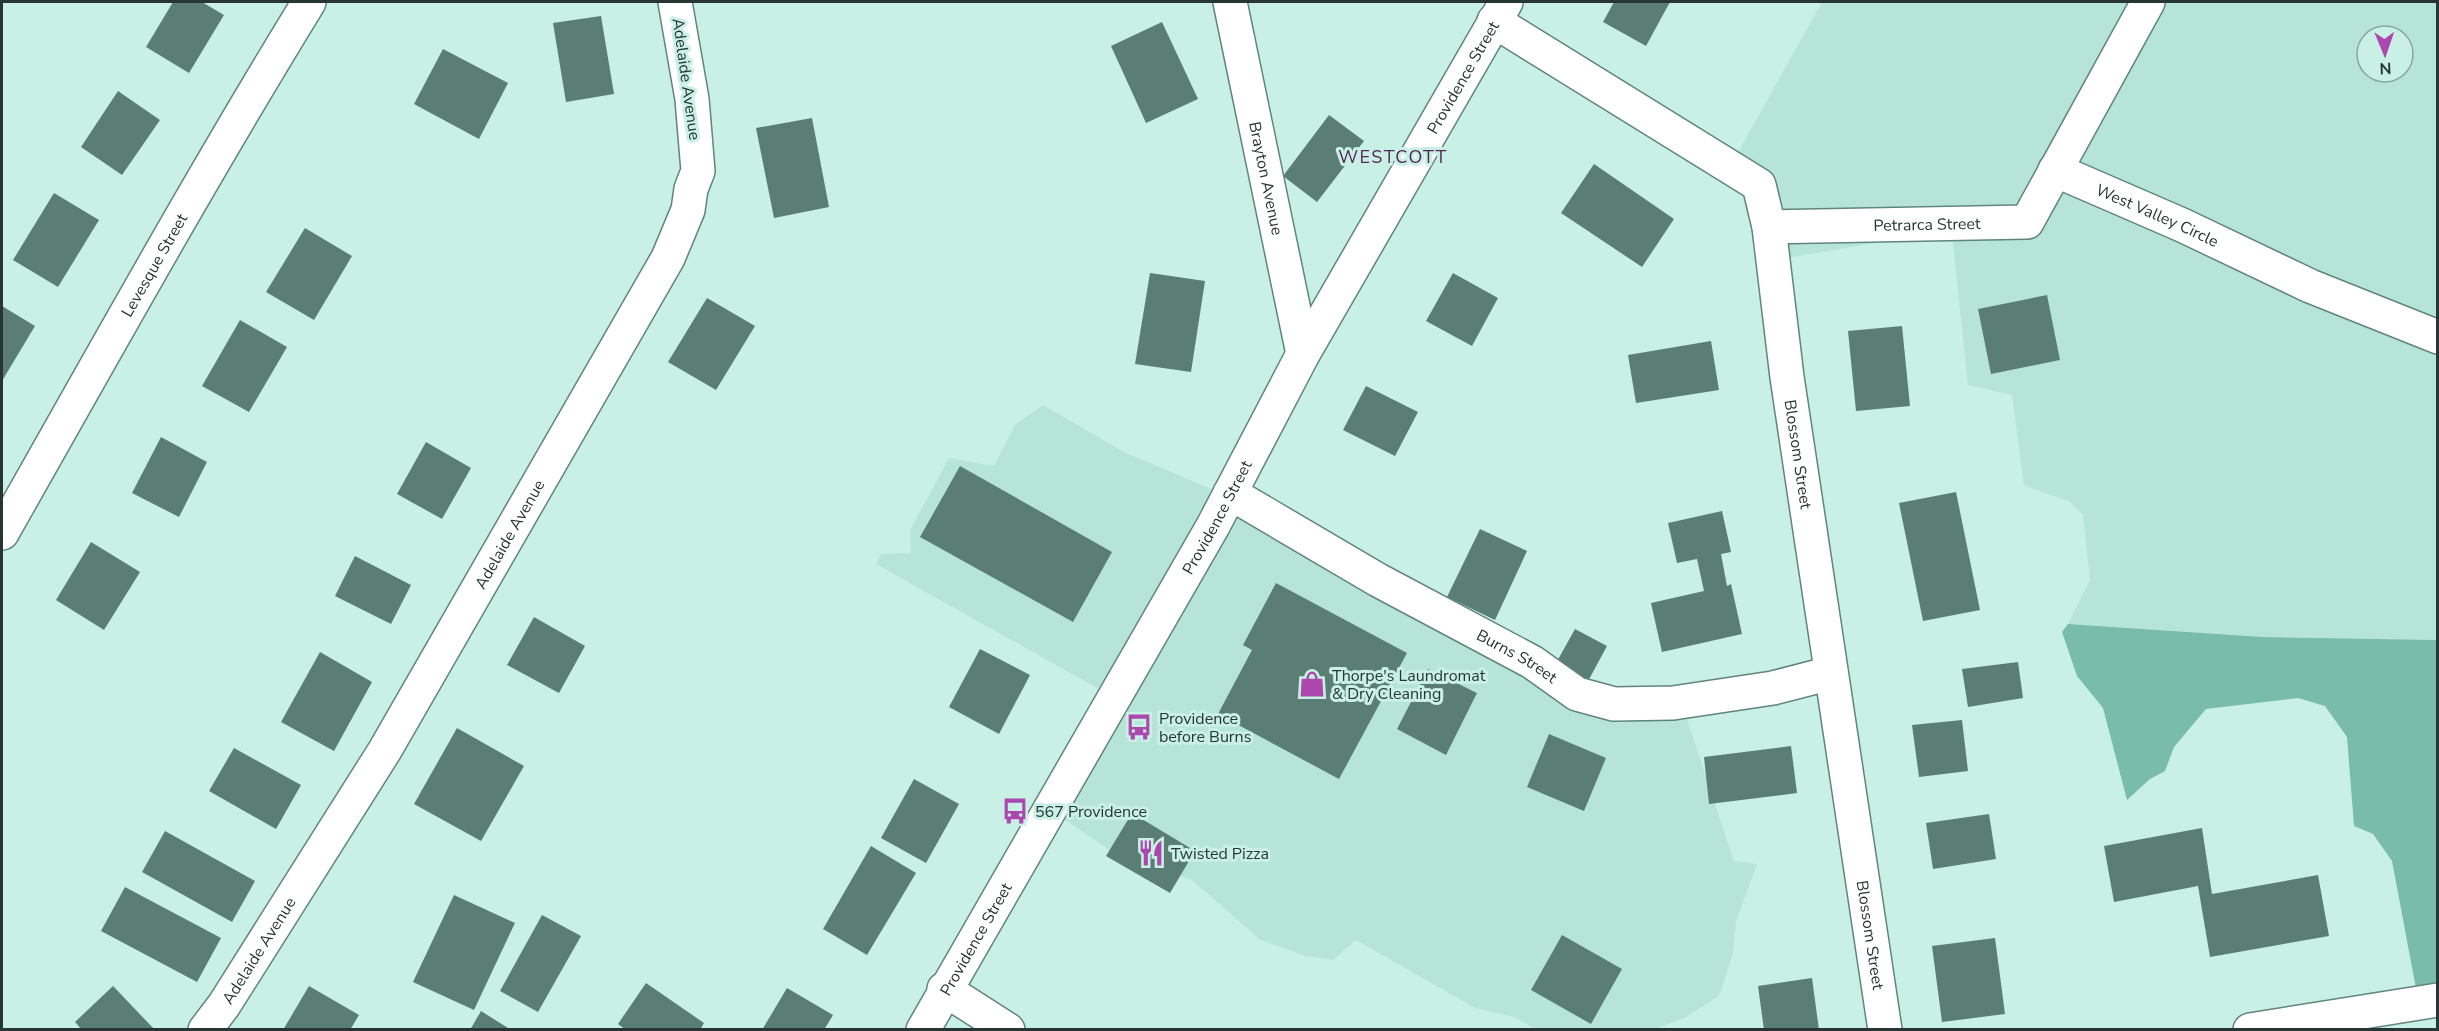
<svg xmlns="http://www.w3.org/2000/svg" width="2439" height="1031" font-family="'Nunito Sans',sans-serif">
  <rect width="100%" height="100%" fill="#c9f0e5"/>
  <!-- built -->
  <path fill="#b6e5d8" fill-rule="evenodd" d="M1822,2H2437V640L2262,637L2068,624L2090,580L2083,515L2070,502L2024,485L2012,395L1968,385L1952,234L1936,233L1785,258L1731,165ZM2367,36H2403V72H2367Z
    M1043,405L1124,452L1223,494L1572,697L1683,707L1734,861L1757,864L1736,922L1733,953L1719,996L1684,1018L1656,1029H1535L1514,1017L1475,1008L1356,940L1333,960L1306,956L1259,939L1192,880L1112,852L1051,810L1106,693L876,564L881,554L911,553L910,530L949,458L994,466L1015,425Z"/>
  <!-- forest -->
  <path fill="#79bcab" d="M2068,624L2262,637L2437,640V1003L2418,999L2392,861L2373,834L2354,826L2347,737L2325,706L2298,698L2206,709L2174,747L2165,771L2150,779L2127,800L2103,708L2077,676L2062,632Z"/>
  <!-- building -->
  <path fill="#5a7e74" d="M173,2H202L224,15L189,73L146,47Z
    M1614,2H1670L1646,46L1603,22Z
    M601,16L614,94L566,102L553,23Z
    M1162,22L1198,99L1146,123L1111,46Z
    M443,49L508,83L479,139L414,104Z
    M118,91L160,120L122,175L81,147Z
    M1329,115L1364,141L1317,202L1283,176Z
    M812,118L829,207L774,218L756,128Z
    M1594,164L1674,219L1642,267L1561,213Z
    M54,193L99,220L58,287L13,260Z
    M305,228L352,256L314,320L266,292Z
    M1150,273L1205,281L1191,372L1135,364Z
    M1453,273L1498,298L1472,346L1426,321Z
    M2047,295L2060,360L1991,374L1978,309Z
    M707,298L755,326L716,390L668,362Z
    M2,306L35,326L2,381Z
    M240,320L287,347L249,412L202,386Z
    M1902,326L1910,406L1856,411L1848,331Z
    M1711,341L1719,390L1636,403L1628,355Z
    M1366,386L1418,412L1395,456L1343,430Z
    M161,437L207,462L179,517L132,493Z
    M426,442L471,468L442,519L397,494Z
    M960,466L1112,552L1073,622L920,537Z
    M1956,492L1980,610L1923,621L1899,503Z
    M1722,511L1731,552L1721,554L1727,586L1731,584L1742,634L1662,652L1651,603L1704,591L1697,559L1677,563L1668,523Z
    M1480,529L1527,551L1495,620L1447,597Z
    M91,542L140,572L104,630L56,600Z
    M355,556L411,585L391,624L335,596Z
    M1276,583L1407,653L1339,779L1218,714L1252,650L1243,645Z
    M534,617L585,646L559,693L507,665Z
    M1575,629L1607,646L1587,683L1555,665Z
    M980,649L1030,675L999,734L949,707Z
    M320,652L372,682L334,751L281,722Z
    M2018,662L2023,698L1968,707L1962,669Z
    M1428,669L1477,693L1446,755L1397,729Z
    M1962,720L1968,771L1919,777L1912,725Z
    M457,728L524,766L481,841L414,804Z
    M1549,734L1606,758L1584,811L1527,787Z
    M1791,746L1797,793L1709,804L1704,757Z
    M234,748L301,785L276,829L209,791Z
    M914,779L959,804L926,863L881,838Z
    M1132,813L1195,851L1170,893L1106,856Z
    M1989,814L1996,859L1933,869L1926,823Z
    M2202,828L2212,894L2318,875L2329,936L2210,957L2198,886L2114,902L2104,846Z
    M165,831L255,881L232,922L142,872Z
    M871,846L916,873L867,955L823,929Z
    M125,887L221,938L197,982L101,931Z
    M454,895L515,923L474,1010L413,982Z
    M542,915L581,936L538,1012L500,991Z
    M1562,935L1622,969L1591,1024L1531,990Z
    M1995,938L2005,1014L1942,1022L1932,946Z
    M1812,978L1819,1030H1764L1758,986Z
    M646,983L704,1023L700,1030H626L618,1024Z
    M113,986L155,1030H82L75,1022Z
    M309,986L359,1015L350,1030H283Z
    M787,988L833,1015L824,1030H762Z
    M481,1011L511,1030H470Z"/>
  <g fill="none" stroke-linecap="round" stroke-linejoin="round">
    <!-- street casing -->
    <g stroke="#61857b" stroke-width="36">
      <g id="street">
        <path id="s1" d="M1230,2L1303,354"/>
        <path id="s2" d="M1494,21L1759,185L1769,227L1787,377L1885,1030"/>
        <path id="s3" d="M2055,170L2182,225L2310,286L2438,337"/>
        <path id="s4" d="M1769,227L2027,222L2148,2"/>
        <path id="s5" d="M1230,493L1378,580L1532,662L1577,694L1614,704L1673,703L1773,688L1831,673"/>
        <path id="s6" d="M2,533C103,355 202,176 309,2"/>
        <path d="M944,989L1008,1030"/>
        <path id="s7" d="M205,1030L224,1005L385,750L668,258L688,210L691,189L698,171L692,99L675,2"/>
        <path d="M2250,1030L2438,1000"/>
      </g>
    </g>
    <!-- secondary casing -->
    <g stroke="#61857b" stroke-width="36">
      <g id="secondary">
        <path id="s8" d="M923,1030L1213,526L1303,354L1506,2"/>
      </g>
    </g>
    <!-- street -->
    <use href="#street" stroke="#fff" stroke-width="33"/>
    <!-- secondary -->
    <use href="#secondary" stroke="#fff" stroke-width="33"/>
  </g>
  <!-- icons -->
  <defs>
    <g id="shop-bare" transform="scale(2.07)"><path d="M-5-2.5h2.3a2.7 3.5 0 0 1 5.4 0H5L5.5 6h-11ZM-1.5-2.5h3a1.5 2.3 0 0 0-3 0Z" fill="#ab47ad" stroke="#c9f0e5" stroke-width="2.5" paint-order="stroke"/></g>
    <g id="bus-bare" transform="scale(2.07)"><path d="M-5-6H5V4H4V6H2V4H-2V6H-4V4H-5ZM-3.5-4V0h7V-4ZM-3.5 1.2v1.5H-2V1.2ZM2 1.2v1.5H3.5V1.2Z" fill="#ab47ad" stroke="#c9f0e5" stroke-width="2.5" paint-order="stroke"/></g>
    <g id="restaurant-bare" transform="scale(2.07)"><path d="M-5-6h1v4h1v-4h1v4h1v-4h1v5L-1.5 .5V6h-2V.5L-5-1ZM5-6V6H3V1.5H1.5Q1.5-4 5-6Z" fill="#ab47ad" stroke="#c9f0e5" stroke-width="2.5" paint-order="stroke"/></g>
  </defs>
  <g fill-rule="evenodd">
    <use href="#shop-bare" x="1312" y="684"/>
    <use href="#bus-bare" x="1139" y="727"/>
    <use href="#bus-bare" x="1015" y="811"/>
    <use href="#restaurant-bare" x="1151" y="853"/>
  </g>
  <g text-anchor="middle" stroke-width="6" stroke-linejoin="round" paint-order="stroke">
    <!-- street labels -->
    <g font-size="16" fill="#273632" stroke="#c9f0e5">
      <text dy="6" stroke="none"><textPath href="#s8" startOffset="1095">Providence Street</textPath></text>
      <text transform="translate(687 79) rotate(82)" y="6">Adelaide Avenue</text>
      <text dy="6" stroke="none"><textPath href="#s1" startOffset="180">Brayton Avenue</textPath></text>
      <text dy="6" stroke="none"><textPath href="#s3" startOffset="112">West Valley Circle</textPath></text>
      <text dy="6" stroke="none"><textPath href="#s4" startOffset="158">Petrarca Street</textPath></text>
      <text dy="6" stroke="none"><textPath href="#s6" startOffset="308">Levesque Street</textPath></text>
      <text dy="6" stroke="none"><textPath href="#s2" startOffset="584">Blossom Street</textPath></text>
      <text dy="6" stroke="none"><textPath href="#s8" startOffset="591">Providence Street</textPath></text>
      <text dy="6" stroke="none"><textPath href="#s7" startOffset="582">Adelaide Avenue</textPath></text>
      <text dy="6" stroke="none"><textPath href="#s5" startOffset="330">Burns Street</textPath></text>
      <text dy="6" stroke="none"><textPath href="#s2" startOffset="1070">Blossom Street</textPath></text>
      <text dy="6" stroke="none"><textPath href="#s8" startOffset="105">Providence Street</textPath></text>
      <text dy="6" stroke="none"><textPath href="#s7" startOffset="96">Adelaide Avenue</textPath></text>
    </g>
    <!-- poi labels -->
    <g font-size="16" fill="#273632" stroke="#c9f0e5" text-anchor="start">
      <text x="1332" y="681">Thorpe's Laundromat<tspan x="1332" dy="18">&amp; Dry Cleaning</tspan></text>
      <text x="1159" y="724">Providence<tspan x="1159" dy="18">before Burns</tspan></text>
      <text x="1035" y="817">567 Providence</text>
      <text x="1171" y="859">Twisted Pizza</text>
    </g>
    <!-- neighbourhood labels -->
    <g font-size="18" letter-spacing="1.5" fill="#552556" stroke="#c9f0e5">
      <text x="1393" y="163">WESTCOTT</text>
    </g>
  </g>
  <!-- border -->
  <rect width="2439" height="1031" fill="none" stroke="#273632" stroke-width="6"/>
  <!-- north arrow -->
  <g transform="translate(2385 54) rotate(178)"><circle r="28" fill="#c9f0e5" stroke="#88a69d" stroke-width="1.5"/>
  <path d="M0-4.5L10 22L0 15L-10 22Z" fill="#ab47ad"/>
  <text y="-9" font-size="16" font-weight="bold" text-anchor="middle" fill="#273632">N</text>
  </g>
</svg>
